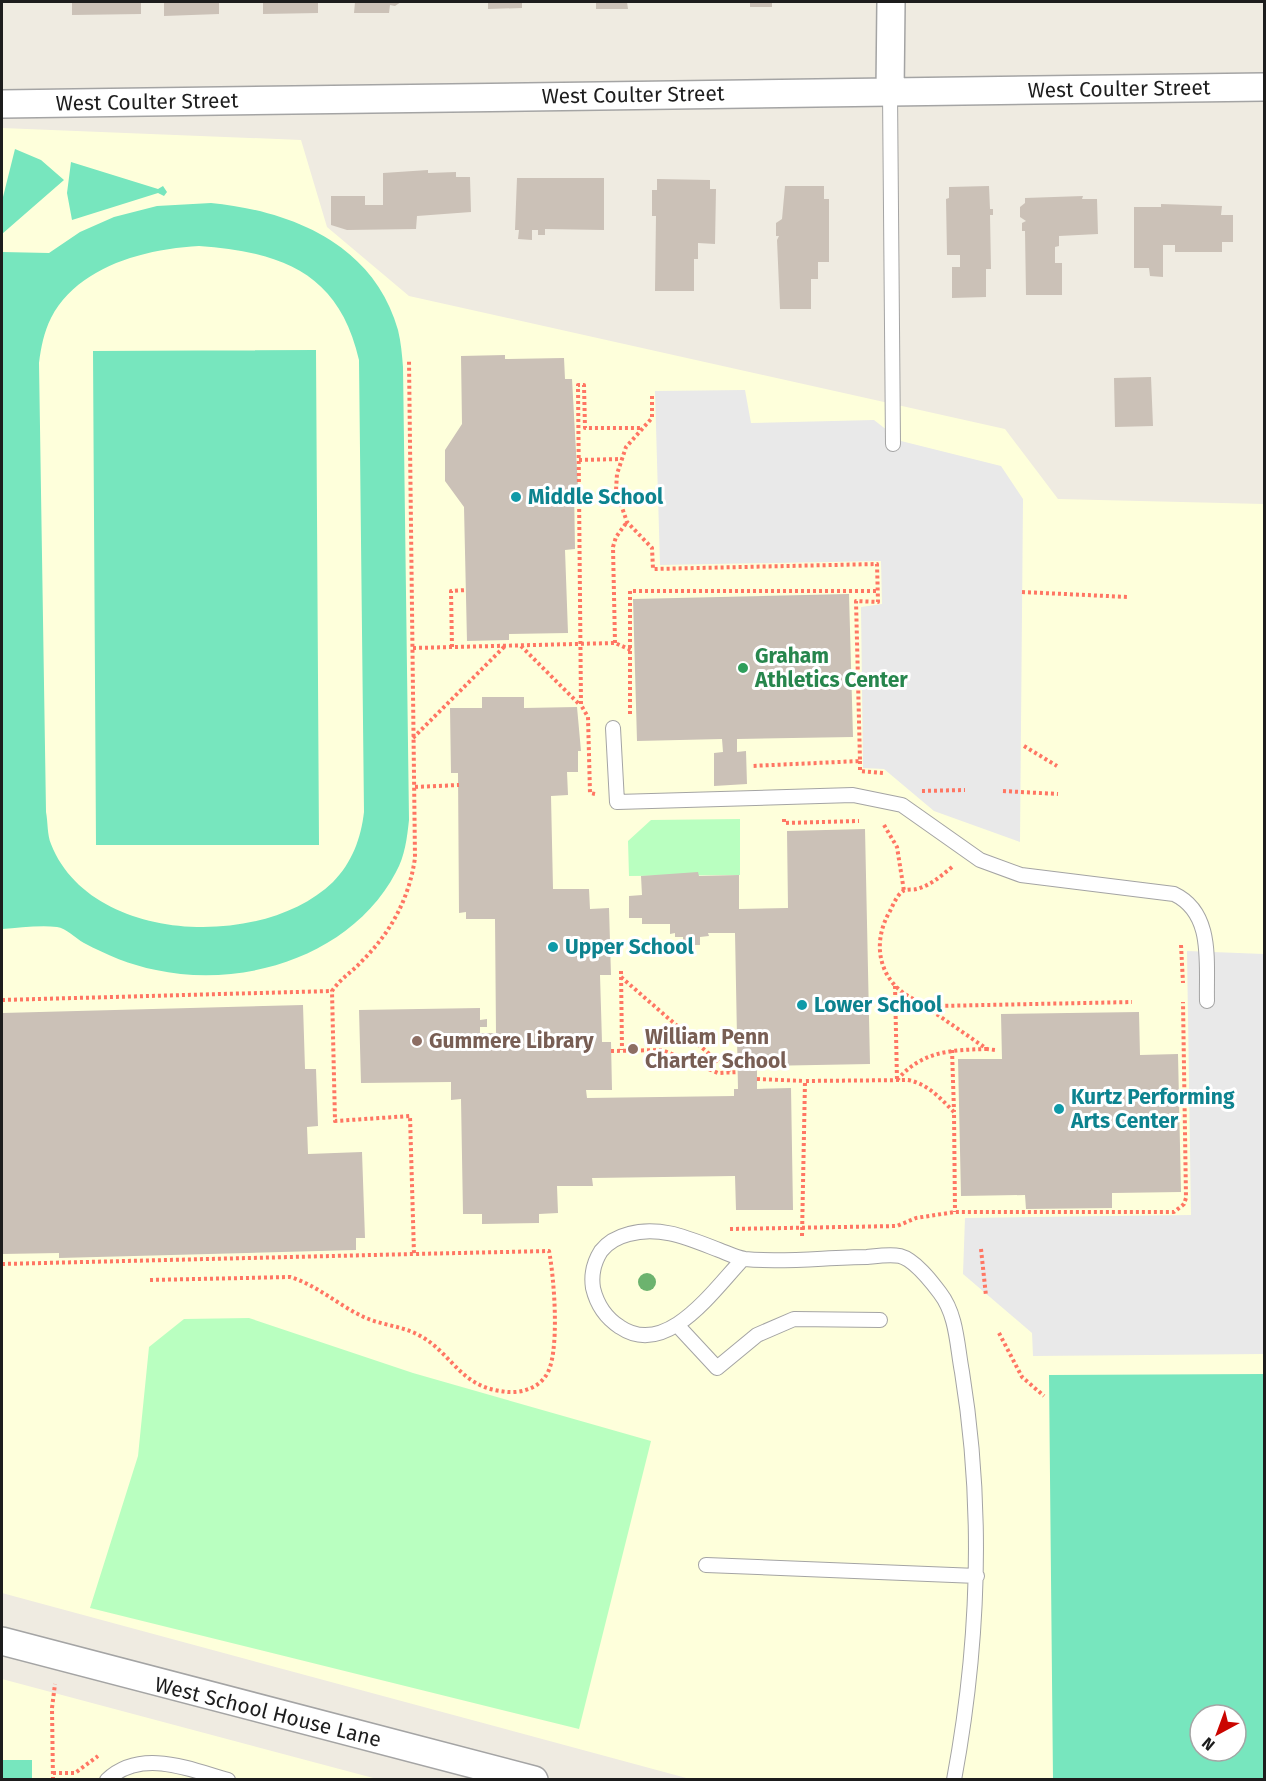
<svg xmlns="http://www.w3.org/2000/svg" width="1266" height="1781" font-family="'Fira Sans',sans-serif">
  <rect width="100%" height="100%" fill="#efebe1"/>
  <!-- education -->
  <path fill="#feffdb" fill-rule="evenodd" d="M2,128L301,140L327,227L409,296L1005,429L1058,499L1264,504V1779H690L2,1593ZM1200,1715H1236V1751H1200Z
    M2,1679L377,1779H2Z"/>
  <!-- park -->
  <path fill="#b9ffc0" d="M740,819V875L629,876L628,841L651,820Z
    M249,1318L413,1373L651,1441L579,1729L90,1608L138,1456L149,1347L184,1319Z"/>
  <!-- pitch -->
  <path fill="#77e6be" fill-rule="evenodd" d="M15,149L41,160L64,180L2,234V201Z
    M71,162L158,189L163,186L167,192L164,196L158,193L72,220L67,193Z
    M211,203C293,211 374,245 398,330C401,342 402,355 403,367L409,820C407,838 405,856 396,872C352,956 244,989 156,970C130,965 107,955 84,943C75,938 66,928 57,927C39,925 19,928 2,929V252L49,253L80,232L114,217L157,206ZM199,246C281,252 339,272 359,360L364,812C361,838 352,863 333,882C263,950 90,944 51,844C47,835 48,822 46,812L39,363C41,347 44,332 51,318C78,266 145,249 199,246Z
    M316,350L319,845H96L93,351Z
    M1264,1374V1779H1053L1049,1375ZM1200,1715H1236V1751H1200Z
    M2,1760H32V1779H2Z"/>
  <!-- parking -->
  <path fill="#e9e9e9" d="M745,390L751,423L874,420L901,441L1001,466L1023,499L1020,842L934,811L884,769L863,768L861,607L882,604L881,561L660,565L655,391Z
    M1187,951L1264,954V1354L1033,1356L1032,1333L963,1274L965,1218L1191,1215Z"/>
  <!-- building -->
  <path fill="#cbc1b7" d="M72,2H141V14L72,15Z
    M164,2H219V14L164,16Z
    M263,2H318V13L263,14Z
    M355,2H401L395,6L390,5L389,13H354Z
    M488,2H522V8L488,9Z
    M596,2H627L628,9H596Z
    M750,2H772V7H750Z
    M428,170V173L456,172V177H470L471,212L417,216L416,229L347,230L331,225V196H365V205H383V173Z
    M517,178H604V230L545,229V235H538V230H532V240L518,239L519,230H515Z
    M657,179L710,180V189H716L715,244L698,243V259H694V291H655L656,216H652V190H657Z
    M785,186H824V199H829V262H818V279H811V309H780L777,240L779,236H776V223L782,219Z
    M989,186L990,209H993V215H990L991,269H986V297L952,298V267H960V255H947L946,199L949,198V187Z
    M1083,196L1082,199H1097L1098,234L1059,236V246L1055,247V263H1062V295H1026L1025,231H1022V223L1026,221L1020,217V207L1025,203V198Z
    M1161,204L1222,206L1221,215H1233V242H1222V252H1175V245H1163V277L1150,276L1149,268H1134V207H1161Z
    M505,355V359L564,358L565,379H572L578,488L574,487L575,549L565,550L568,633L509,634V640L467,641L464,507L445,481V450L462,424L461,356Z
    M1151,377L1153,426L1115,427L1114,378Z
    M849,594L853,737L737,739V752L746,751L747,784L714,786V753L723,752L722,739L637,741L633,599Z
    M482,697H524V708L577,707L581,751H578V772H567L568,795L551,796L553,889H589L590,909L609,908L611,975H600L602,1042H611L612,1090H586L587,1098L734,1096V1089H738L735,933H708L709,936L700,937V945H683V937H675V933L670,934V924H642V918H629V896L642,895L641,876L698,872L699,876L739,875V909L788,908L787,831L865,829L870,1064L757,1066V1089L791,1088L793,1210H736L735,1176L592,1178L593,1186H557L558,1213L539,1214V1223L482,1224V1214H463L461,1099L451,1100V1082L361,1083L359,1010L480,1008V1020L487,1019V1027H480V1033H496L495,919H466V912L459,913L458,773H451L450,708H482Z
    M303,1005L305,1069H316L318,1126L307,1127L308,1154L362,1152L365,1238H356V1250L59,1258V1253L2,1254V1013Z
    M1139,1012L1140,1055L1178,1054L1181,1192L1112,1193V1208L1026,1209L1025,1195L961,1196L958,1059H1002L1001,1014Z"/>
  <g fill="none" stroke-linecap="round" stroke-linejoin="round">
    <!-- service casing -->
    <g stroke="#a4a4a4" stroke-width="16">
      <path id="service" d="M890,92L893,444
        M613,728L617,802L853,795L902,805L980,860L1021,875L1174,894C1214,913 1206,963 1207,1001
        M743,1259C714,1289 667,1359 620,1327C606,1318 597,1305 593,1288C591,1275 594,1262 601,1251C608,1242 617,1237 629,1234C660,1225 690,1239 719,1250C727,1253 737,1258 745,1259C784,1263 828,1257 867,1257C877,1256 890,1254 900,1256C915,1260 931,1281 940,1293C957,1315 957,1346 962,1372C984,1508 979,1645 954,1780
        M678,1326L717,1368L757,1335L794,1319L880,1320
        M706,1565L977,1576
        M107,1780C141,1748 189,1769 228,1780"/>
    </g>
    <!-- minor casing -->
    <g stroke="#a4a4a4" stroke-width="30">
      <path id="minor" d="M890,92L891,2
        M2,104L1264,87
        M2,1641L534,1780"/>
    </g>
    <!-- path -->
    <path stroke="#ff7663" stroke-width="4" stroke-dasharray="3 3" stroke-linecap="butt" d="M652,396V418L626,447L617,474L616,490L627,522L652,548L653,569L877,564L878,602L856,601L860,761L751,766
      M579,460L621,459
      M1022,592L1128,597
      M615,643L613,547L616,537L627,522
      M521,646L580,705
      M452,647L451,591L466,590
      M413,648L615,643L631,650
      M630,714V591H878
      M413,738L505,646
      M1024,746L1057,766
      M860,761V771L884,773
      M415,787L459,785
      M922,791L965,790
      M1003,791L1058,794
      M595,794L590,793L588,717L581,705L578,385H584L585,428H642
      M784,819V823L859,821
      M884,825L897,847L904,891
      M952,867C941,876 931,885 917,889C913,890 907,889 903,891C897,895 893,905 890,911C865,954 888,1000 938,1006L1132,1002
      M1181,945L1183,983
      M621,971L622,1050
      M621,977L730,1072
      M895,986L897,1080
      M2,1000L332,991
      M922,1004L987,1049L995,1050
      M952,1050L954,1111
      M611,1051L662,1050L718,1073L738,1072
      M757,1079L805,1081
      M897,1080C922,1051 950,1050 987,1049
      M730,1229L897,1226L916,1218L955,1212H1174L1184,1204L1186,1198L1183,1002
      M802,1236L805,1081L908,1080C928,1084 940,1098 954,1112L955,1212
      M981,1249L986,1296
      M2,1264L414,1254
      M150,1280L290,1277C320,1286 342,1309 371,1320C388,1326 406,1327 422,1337C444,1349 456,1373 478,1384C487,1389 498,1391 508,1392C522,1393 537,1388 545,1377C561,1358 554,1276 549,1251L414,1254L410,1116L335,1121L332,991C341,978 352,972 362,961C391,932 409,899 415,858L409,361
      M999,1333L1022,1377L1044,1396
      M53,1773H75L98,1756
      M53,1780L52,1708L55,1684"/>
    <!-- service -->
    <use href="#service" stroke="#fff" stroke-width="14"/>
    <!-- minor -->
    <use href="#minor" stroke="#fff" stroke-width="27"/>
  </g>
  <!-- trees -->
  <circle fill="#6cb36e" cx="647" cy="1282" r="9"/>
  <!-- markers -->
  <g fill="#0f9aa8" stroke="#fff" stroke-width="2">
    <circle cx="516" cy="497" r="6"/>
    <circle cx="553" cy="947" r="6"/>
    <circle cx="802" cy="1005" r="6"/>
    <circle cx="1059" cy="1109" r="6"/>
  </g>
  <circle fill="#2e9e5b" stroke="#fff" stroke-width="2" cx="743" cy="668" r="6"/>
  <g fill="#8d6e63" stroke="#fff" stroke-width="2">
    <circle cx="417" cy="1041" r="6"/>
    <circle cx="633" cy="1049" r="6"/>
  </g>
  <g text-anchor="middle" stroke-width="6" stroke-linejoin="round" paint-order="stroke">
    <!-- street labels -->
    <g font-size="21" fill="#1d1d1d" stroke="#fff">
      <text transform="translate(1119 89) rotate(-1)" y="7">West Coulter Street</text>
      <text transform="translate(633 95) rotate(-1)" y="7">West Coulter Street</text>
      <text transform="translate(147 102) rotate(-1)" y="7">West Coulter Street</text>
      <text transform="translate(268 1712) rotate(14)" y="7">West School House Lane</text>
    </g>
    <!-- culture labels -->
    <g font-size="21" font-weight="bold" fill="#0d838f" stroke="#fff" text-anchor="start">
      <text x="528" y="504">Middle School</text>
      <text x="565" y="954">Upper School</text>
      <text x="814" y="1012">Lower School</text>
      <text x="1071" y="1104">Kurtz Performing<tspan x="1071" dy="24">Arts Center</tspan></text>
    </g>
    <!-- leisure labels -->
    <g font-size="21" font-weight="bold" fill="#27864d" stroke="#fff" text-anchor="start">
      <text x="755" y="663">Graham<tspan x="755" dy="24">Athletics Center</tspan></text>
    </g>
    <!-- education labels -->
    <g font-size="21" font-weight="bold" fill="#785e54" stroke="#fff" text-anchor="start">
      <text x="645" y="1044">William Penn<tspan x="645" dy="24">Charter School</tspan></text>
      <text x="429" y="1048">Gummere Library</text>
    </g>
  </g>
  <!-- border -->
  <rect width="1266" height="1781" fill="none" stroke="#1d1d1d" stroke-width="6"/>
  <!-- north arrow -->
  <g transform="translate(1218 1733) rotate(221)"><circle r="28" fill="#ffffff" stroke="#a5a5a5" stroke-width="1.5"/>
  <path d="M0-4.5L10 22L0 15L-10 22Z" fill="#ca0500"/>
  <text y="-9" font-size="16" font-weight="bold" text-anchor="middle" fill="#1d1d1d">N</text>
  </g>
</svg>
